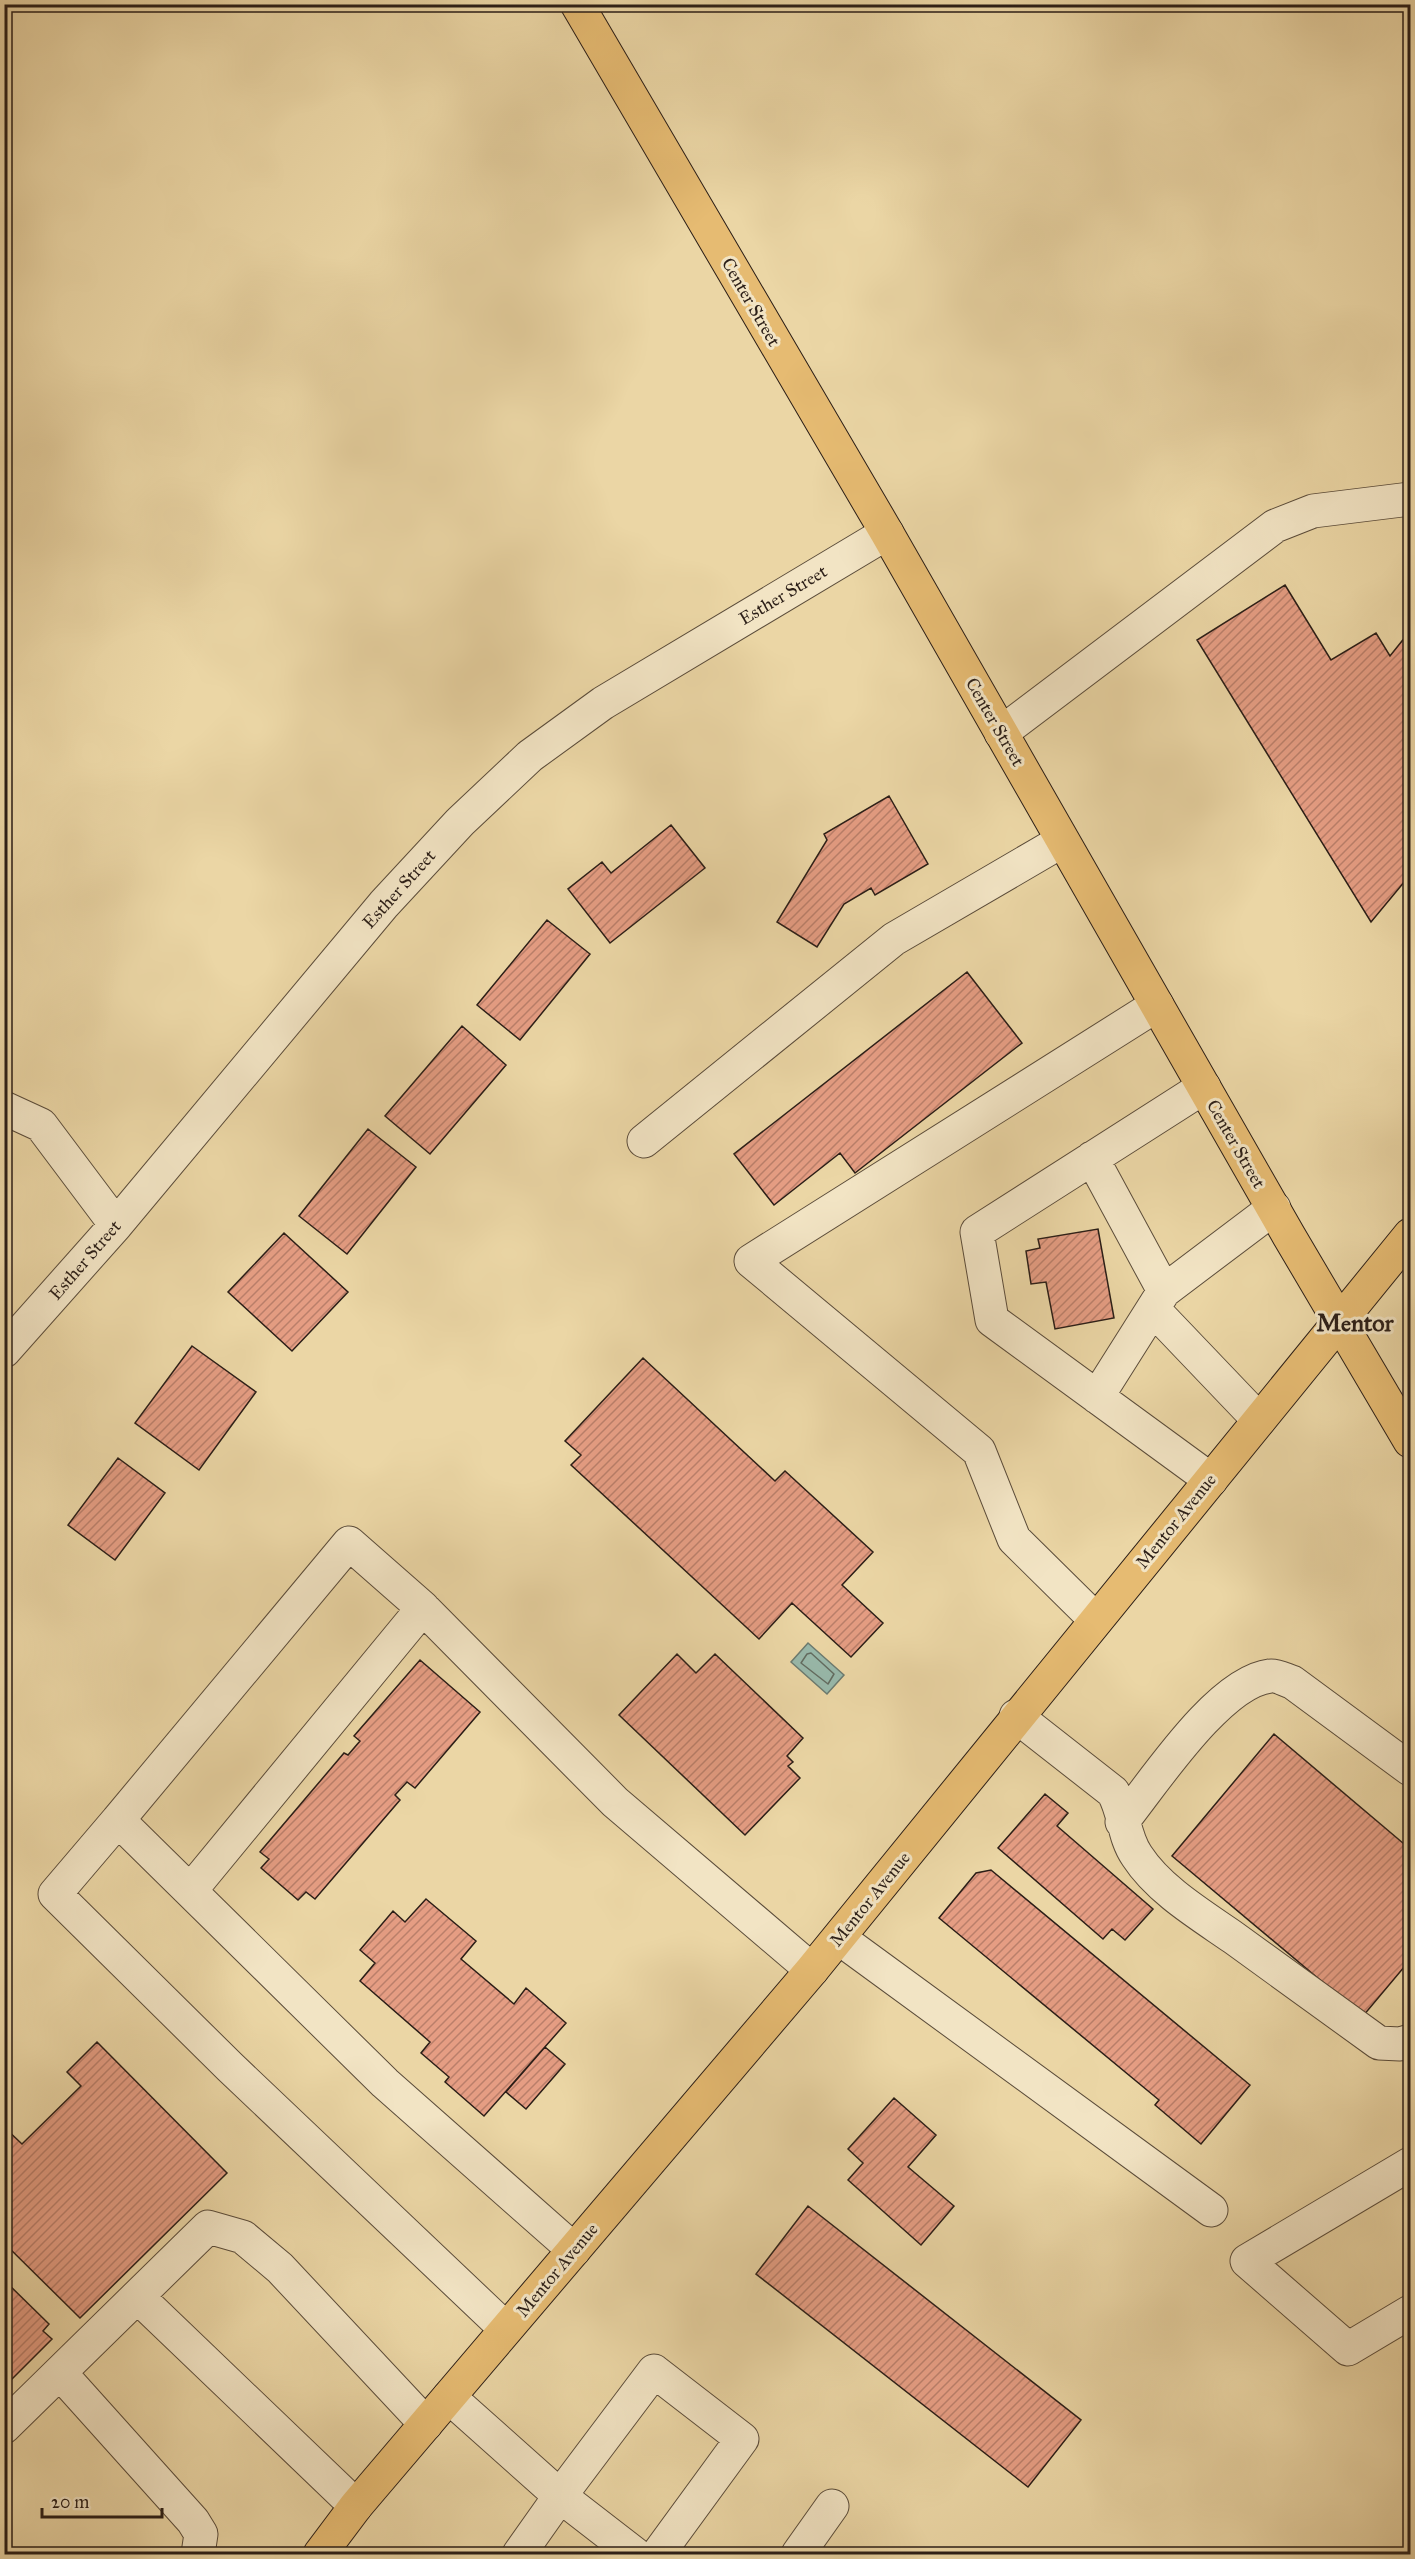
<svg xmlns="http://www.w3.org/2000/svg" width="1415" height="2559" font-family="'IM FELL Great Primer',serif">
  <defs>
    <pattern id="building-hatch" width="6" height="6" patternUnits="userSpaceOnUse" patternTransform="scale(1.5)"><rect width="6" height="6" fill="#e59d83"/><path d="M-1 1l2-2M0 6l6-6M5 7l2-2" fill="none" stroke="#ba7f6a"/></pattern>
  </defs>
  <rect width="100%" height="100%" fill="#ebd6a5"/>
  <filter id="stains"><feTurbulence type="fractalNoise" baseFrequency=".00333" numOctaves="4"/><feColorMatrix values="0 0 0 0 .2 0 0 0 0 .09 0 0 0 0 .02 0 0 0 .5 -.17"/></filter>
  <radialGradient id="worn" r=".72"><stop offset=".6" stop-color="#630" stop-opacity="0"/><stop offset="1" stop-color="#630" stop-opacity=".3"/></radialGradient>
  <!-- water -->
  <path fill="#98b9ab" stroke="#6c7b70" stroke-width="1.5" d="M808,1643L844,1675L827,1694L791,1662Z"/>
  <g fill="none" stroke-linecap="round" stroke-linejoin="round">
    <!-- shore -->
    <path stroke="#626c61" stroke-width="1.5" d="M811,1653L834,1674L828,1684L801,1663L807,1654Z"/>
  </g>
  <!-- building -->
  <path fill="url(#building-hatch)" stroke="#2b1e17" stroke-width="1.5" d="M1285,585L1331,660L1376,633L1390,656L1410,631V875L1371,922L1197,640Z
    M889,796L928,864L875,895L871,888L844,904L817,947L777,922L827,840L824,834Z
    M671,825L705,868L610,943L568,889L602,862L611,873Z
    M547,920L590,954L520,1040L477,1005Z
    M967,972L1022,1043L855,1173L840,1153L774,1205L734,1154Z
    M462,1026L506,1065L430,1154L385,1116Z
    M368,1129L416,1167L347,1254L299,1216Z
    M1098,1229L1114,1318L1055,1329L1046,1282L1031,1284L1026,1251L1040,1248L1038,1239Z
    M284,1233L348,1292L292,1351L228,1292Z
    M192,1346L256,1392L199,1470L135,1423Z
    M643,1358L775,1481L785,1471L873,1552L842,1585L883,1623L851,1657L792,1603L759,1639L571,1465L581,1455L565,1441Z
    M118,1458L165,1493L115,1560L68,1525Z
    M677,1654L696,1673L715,1654L803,1738L787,1756L793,1762L788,1766L800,1778L745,1835L619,1715Z
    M420,1660L480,1712L415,1788L407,1782L395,1795L400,1800L315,1899L306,1892L298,1900L261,1868L269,1859L260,1852L344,1753L348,1755L360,1741L354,1736Z
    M1274,1734L1410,1849V1960L1363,2016L1172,1856Z
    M1045,1794L1068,1813L1057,1826L1153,1909L1125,1940L1112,1929L1103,1939L998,1848Z
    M991,1870L1250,2085L1201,2144L1155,2105L1159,2100L939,1918L976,1873Z
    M426,1899L476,1941L461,1959L514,2004L526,1988L566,2023L484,2116L445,2082L449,2077L421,2053L430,2042L360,1981L375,1963L360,1950L393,1911L405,1922Z
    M97,2042L227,2173L80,2318L4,2243V2127L22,2144L81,2086L67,2072Z
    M545,2047L565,2064L526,2109L506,2092Z
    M894,2098L936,2135L908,2167L954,2206L921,2245L848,2180L863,2163L848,2149Z
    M808,2206L1081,2420L1028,2487L756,2274Z
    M4,2280L49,2324L43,2331L52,2339L4,2387Z"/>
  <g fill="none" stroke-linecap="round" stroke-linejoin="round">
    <!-- minor casing -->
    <g stroke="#5b4c3a" stroke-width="35">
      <path id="minor" d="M1001,733L1275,526L1313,511L1410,499
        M1204,1087L977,1232L992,1320L1211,1480
        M4,1108L41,1125L116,1225
        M644,1141L894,939L1062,841
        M1092,1158L1164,1291L1097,1397
        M1164,1291L1274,1208
        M1153,1309L1259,1420
        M4,1351L116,1225L384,904L460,822L530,756L603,703L887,533
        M423,1608L615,1802L812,1970
        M1096,1620L1014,1539L979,1451L751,1261L1157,1005
        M1016,1716L1113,1792C1125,1812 1123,1836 1137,1856C1159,1890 1201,1915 1234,1938C1282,1973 1330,2008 1379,2043L1400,2044L1410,2041
        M118,1820L349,1543L423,1608L190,1891
        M1122,1822C1154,1782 1219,1682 1270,1676C1277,1675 1285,1680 1292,1682L1410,1769
        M839,1938L1211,2210
        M1410,2164L1247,2261L1348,2349L1410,2312
        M138,2297L356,2506
        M506,2329L230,2067L55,1894L118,1820L385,2083L574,2250
        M61,2374L193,2521L201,2534L198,2554
        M449,2397L560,2496L519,2554
        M4,2427L208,2227L243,2237L280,2268L426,2424
        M635,2554L560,2496L654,2371L742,2439L658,2554
        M798,2554L832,2506"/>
    </g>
    <!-- major casing -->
    <g stroke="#2b1e17" stroke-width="35">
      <path id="major" d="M577,4L887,533L1289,1236L1410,1441
        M320,2554L356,2506L812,1970L1410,1235"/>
    </g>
    <!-- minor -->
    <use href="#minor" stroke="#f2e4c4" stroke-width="33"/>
    <!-- major -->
    <use href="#major" stroke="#e6bb72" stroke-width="33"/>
  </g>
  <g text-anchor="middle" stroke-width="6" stroke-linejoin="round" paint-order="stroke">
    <!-- street labels -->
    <g font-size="18" fill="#2b1e17" stroke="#f2e4c4">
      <text transform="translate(751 302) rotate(60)" y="6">Center Street</text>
      <text transform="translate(783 595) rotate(-31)" y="6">Esther Street</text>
      <text transform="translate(995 722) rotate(60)" y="6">Center Street</text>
      <text transform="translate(399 889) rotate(-48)" y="6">Esther Street</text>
      <text transform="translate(1236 1144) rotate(60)" y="6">Center Street</text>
      <text transform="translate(85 1260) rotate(-49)" y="6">Esther Street</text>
      <text transform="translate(1176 1521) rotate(-51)" y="6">Mentor Avenue</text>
      <text transform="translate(870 1899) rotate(-51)" y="6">Mentor Avenue</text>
      <text transform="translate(557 2270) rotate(-50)" y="6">Mentor Avenue</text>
    </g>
    <!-- district labels -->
    <g font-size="24" font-weight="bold" fill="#2b1e17" stroke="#f2e4c4">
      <text x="1355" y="1331">Mentor</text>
    </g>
  </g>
  <!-- margin -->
  <rect width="1415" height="2559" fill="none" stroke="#ebd6a5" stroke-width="24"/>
  <rect x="6" y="6" width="1403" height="2547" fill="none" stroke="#2b1e17" stroke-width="3"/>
  <rect x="12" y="12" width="1391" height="2535" fill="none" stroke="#2b1e17" stroke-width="1.5"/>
  <!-- scale -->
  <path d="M42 2508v9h120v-9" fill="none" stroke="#2b1e17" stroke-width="3"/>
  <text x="51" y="2508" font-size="18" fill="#2b1e17" stroke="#f2e4c4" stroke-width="4.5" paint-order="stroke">20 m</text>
  <rect width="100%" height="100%" filter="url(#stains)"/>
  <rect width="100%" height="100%" fill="url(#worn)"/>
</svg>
